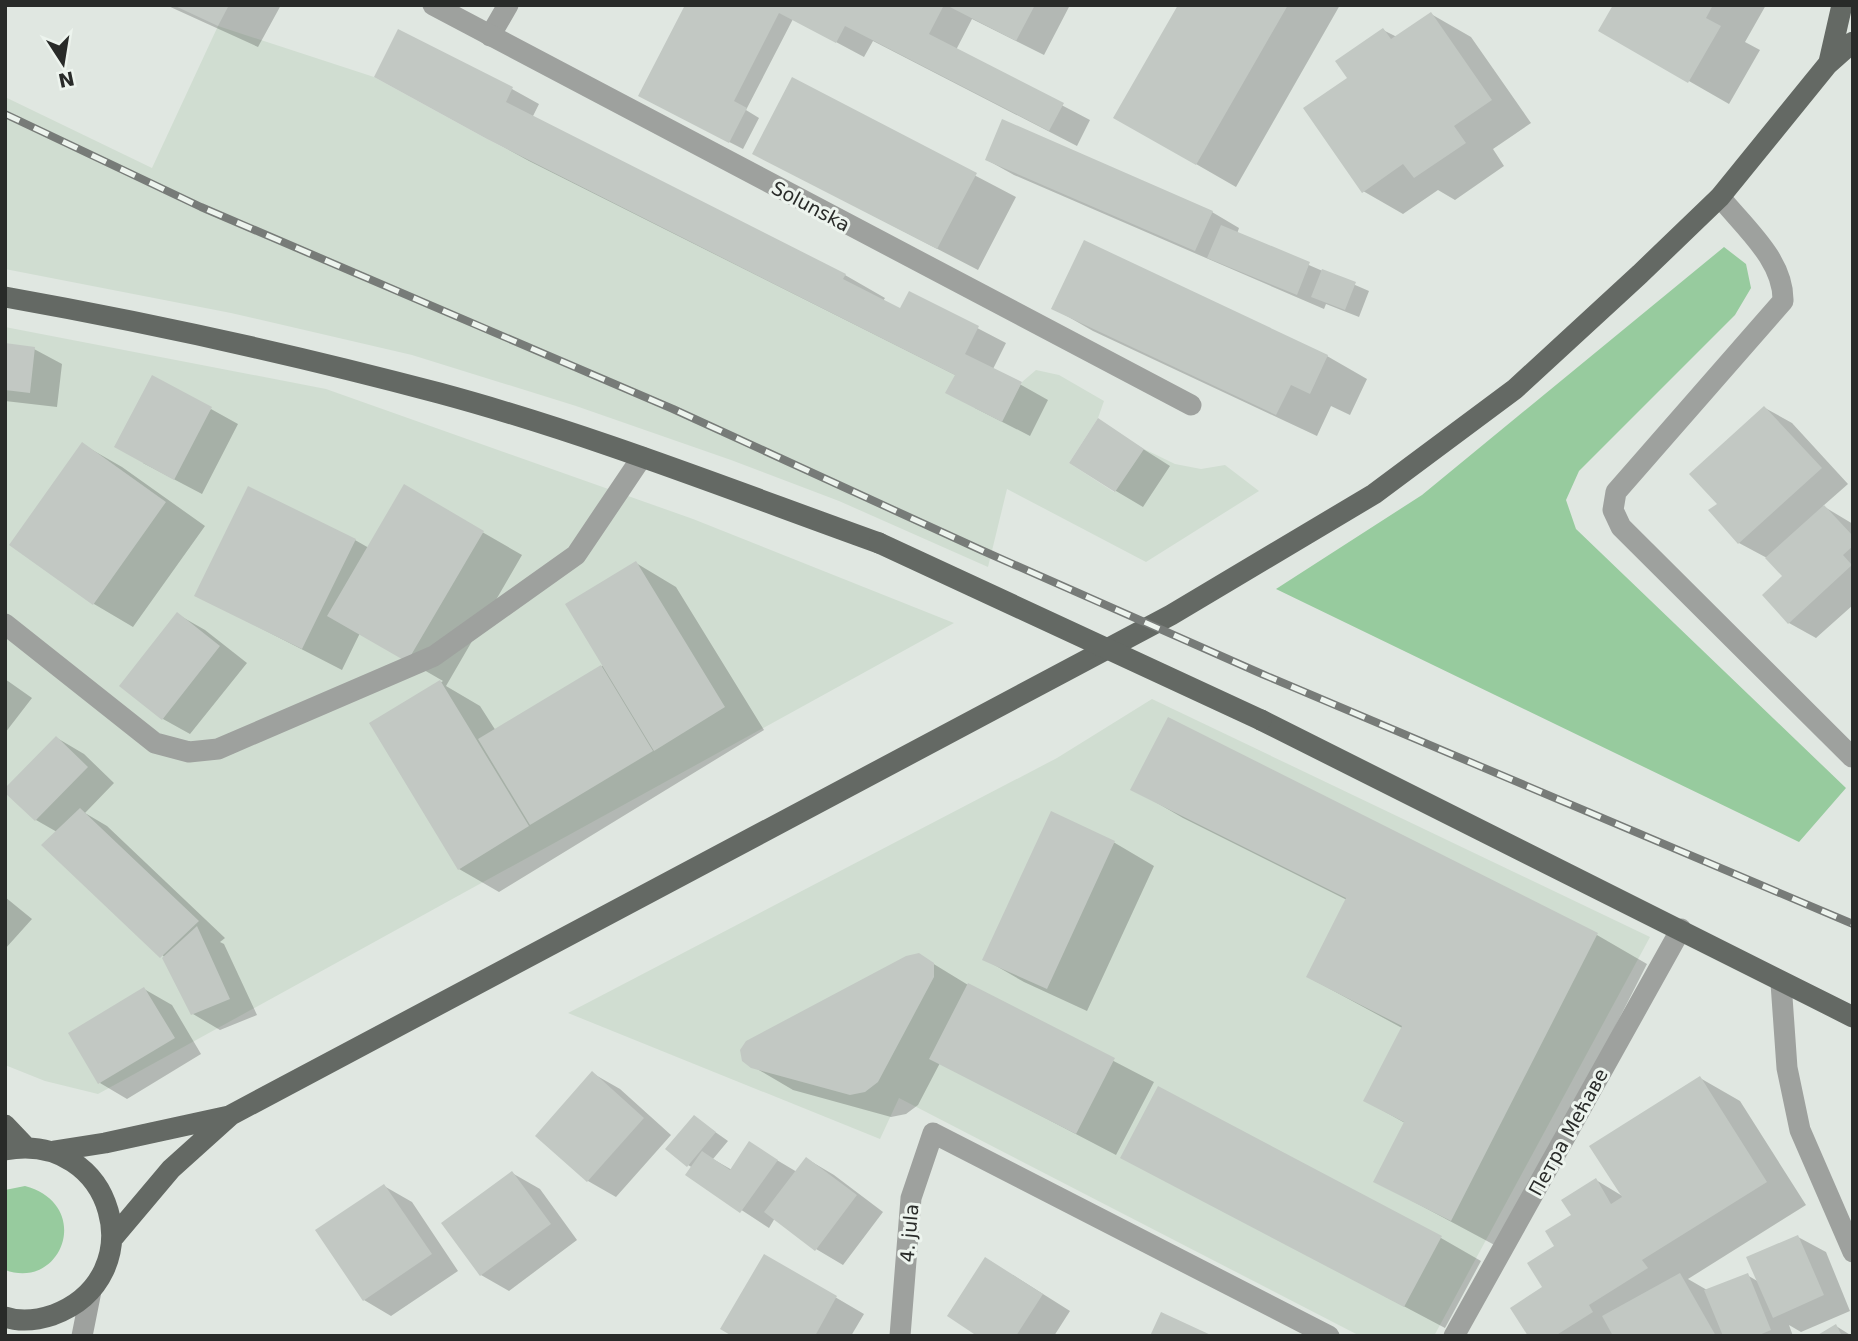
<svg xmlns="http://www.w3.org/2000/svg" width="1858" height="1341" font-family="'DejaVu Sans',sans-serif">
  <rect width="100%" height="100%" fill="#e0e7e1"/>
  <!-- built -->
  <path fill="#d0ddd1" d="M218,26L374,77L487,139L955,375L1002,421L1022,382L1036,370L1059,375L1104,401L1098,418L1069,463L1114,492L1144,449L1175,464L1201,469L1225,465L1259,491L1146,562L1007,489L988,567L839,501L731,460L576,406L412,355L231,313L5,269V97L152,168Z
    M5,327L326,389L693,519L954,623L98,1094L45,1081L5,1065Z
    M1152,699L1650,937L1434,1336H1360L899,1098L880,1139L568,1013L1057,758Z"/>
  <!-- green -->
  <path fill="#97cb9e" d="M1724,247L1746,264L1751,288L1735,315L1579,471L1566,500L1576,529L1846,788L1799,842L1276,589L1422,495Z
    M25,1186C94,1205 62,1291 5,1270V1190Z"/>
  <!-- shadow -->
  <path fill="#0003" d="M166,5H281L258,47Z
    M687,5H1070L1044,55L972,19L956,50L1090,120L1077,146L873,41L864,57L793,19L746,110L759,118L743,149L653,103Z
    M1180,5H1340L1236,187L1116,118Z
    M1612,5H1766L1745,42L1760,50L1729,104L1600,30L1614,6Z
    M1431,14L1471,37L1531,123L1493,149L1504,166L1455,200L1438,190L1403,214L1363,191L1383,30L1397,37Z
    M793,80L1016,197L978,270L755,154Z
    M512,89L539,104L532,118L845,275L885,298L883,301L901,311L910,293L1006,343L993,369L1048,400L1030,436L975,408L957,376L529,161L403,92Z
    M987,160L1212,212L1239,228L1237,234L1369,291L1359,317L1326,304L1324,309L1014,175Z
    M1053,308L1327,356L1367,379L1350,415L1331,406L1317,436L1093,331Z
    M5,345L34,349L62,364L57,407L5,401Z
    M1765,408L1792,423L1848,484L1823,506L1853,524V605L1816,638L1789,623L1785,576L1767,558L1739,543L1719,504Z
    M211,409L238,424L202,494L143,463Z
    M1099,421L1170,466L1143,507L1116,491Z
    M82,444L122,467L205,526L133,627L94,604Z
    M404,487L522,555L446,686L480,706L496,731L604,665L636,563L676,587L764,730L499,892L459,869L371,724L443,681L360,633L342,670L196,595L355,540L369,548Z
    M177,614L205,630L247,663L190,734L163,719Z
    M5,679L32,698L5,733Z
    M57,738L84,754L114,783L85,813L107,826L225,938L220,942L224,944L257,1015L220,1030L193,1014L165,958L57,832L36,820Z
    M1133,789L1597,935L1647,964L1502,1249L1375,1181L1405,1123L1366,1101L1402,1028L1308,977L1347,900L1183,818Z
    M1052,814L1115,843L1154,866L1087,1011L1024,982L984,959Z
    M5,897L32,919L5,949Z
    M919,955L973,988L1154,1082L1116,1155L940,1063L918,1105L906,1114L891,1117L793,1090L752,1066Z
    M144,989L172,1005L201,1054L127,1099L100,1083Z
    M592,1073L620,1089L671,1135L616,1197L588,1181L537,1135Z
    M1700,1078L1740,1101L1806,1205L1688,1279L1707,1290L1747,1275L1759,1282L1798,1237L1826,1252L1850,1311L1801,1332L1789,1325L1793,1336H1530L1557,1246L1596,1180L1624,1197Z
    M694,1117L728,1141L713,1159L732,1170L750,1144L797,1172L807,1159L834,1175L883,1212L843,1265L816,1249L775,1218L769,1228L688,1175L693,1168L688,1165Z
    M1122,1157L1441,1238L1481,1261L1445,1328Z
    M512,1173L540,1189L577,1240L509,1291L481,1275Z
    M384,1186L412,1202L458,1271L391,1316L364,1300Z
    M765,1256L864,1314L851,1336H735Z
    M1013,1275L1070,1311L1054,1336H980Z
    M1836,1326L1852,1336H1819Z"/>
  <!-- building -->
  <path fill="#c2c8c3" d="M173,5H229L218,26Z
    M685,5H944L929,34L1064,103L1049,131L845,26L836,43L779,13L734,101L747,108L729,143L638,96Z
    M946,5H1035L1016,41Z
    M1178,5H1288L1196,165L1113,118Z
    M1613,5H1713L1706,18L1721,26L1688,83L1598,31Z
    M1431,12L1492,100L1454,126L1466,143L1414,178L1403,164L1362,193L1303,108L1347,78L1335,61L1383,28L1391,39Z
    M398,29L513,87L506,102L846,274L843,279L900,308L909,291L979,326L965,354L1022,382L1002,422L945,393L955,375L487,139L374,77Z
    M792,77L977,173L937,249L752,154Z
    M1002,119L1213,211L1195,251L985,160Z
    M1221,225L1310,262L1297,295L1207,258Z
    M1084,240L1328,355L1310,394L1291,385L1276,415L1051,309Z
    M1322,269L1356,282L1345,310L1311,297Z
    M5,343L35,347L30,393L5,390Z
    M152,375L212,407L174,480L114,447Z
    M1764,406L1822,468L1738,544L1708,510L1717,504L1689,474Z
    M1098,418L1144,449L1115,492L1069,463Z
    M82,442L166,502L93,605L9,545Z
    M404,484L484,531L407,662L327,616Z
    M248,486L356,539L302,649L194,596Z
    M1824,505L1853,536V546L1843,555L1852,565L1788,624L1762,595L1782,576L1765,558Z
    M636,561L725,707L654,751L565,604Z
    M177,612L220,646L162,720L119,686Z
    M601,665L653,751L530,825L478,739Z
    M440,680L529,826L458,870L369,723Z
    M1168,717L1598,933L1451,1221L1373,1182L1404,1122L1363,1101L1402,1026L1306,977L1346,898L1130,790Z
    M56,736L88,767L35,821L5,793V788Z
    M80,808L199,921L160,958L41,845Z
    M1051,811L1115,841L1047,989L982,960Z
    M197,926L230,999L191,1015L162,958Z
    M919,953L934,963V977L878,1082L865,1092L850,1095L751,1068L742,1061L740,1050L746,1041L906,956Z
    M968,983L1115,1058L1076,1134L929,1059Z
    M144,987L175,1038L98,1084L68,1033Z
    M592,1071L644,1118L587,1182L535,1136Z
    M1700,1076L1767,1182L1642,1260L1648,1268L1589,1305L1593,1312L1555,1336H1528L1510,1308L1542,1287L1527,1263L1554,1246L1545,1231L1571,1215L1561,1200L1596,1178L1611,1204L1622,1197L1589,1146Z
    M1158,1086L1442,1236L1404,1307L1120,1158Z
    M694,1115L716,1132L687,1167L665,1149Z
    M749,1141L778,1160L740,1213L685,1175L702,1151L730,1170Z
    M806,1157L857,1195L815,1251L764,1212Z
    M512,1171L551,1224L480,1276L441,1223Z
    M384,1184L432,1254L363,1301L315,1230Z
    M1798,1235L1824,1295L1773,1318L1746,1257Z
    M764,1254L837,1296L815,1336H732L720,1329Z
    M985,1257L1043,1294L1016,1336H977L947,1316Z
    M1680,1273L1716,1336H1613L1602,1316Z
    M1748,1273L1771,1330L1757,1336H1723L1704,1290Z
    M1161,1312L1213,1336H1150Z
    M1836,1324L1842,1336H1816Z"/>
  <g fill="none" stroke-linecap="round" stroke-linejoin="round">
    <!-- lane -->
    <path stroke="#9ea19e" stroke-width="21" d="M490,36L508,5
      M5,624L155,743L189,752L218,749L434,656L576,555L642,457"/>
    <!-- street -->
    <path stroke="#9ea19e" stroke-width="21" d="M433,5L1191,405
      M1720,197C1744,227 1784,260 1783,301L1616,492L1613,510L1621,527L1852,757
      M1781,983L1787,1068L1800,1130L1853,1252
      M82,1336L91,1291
      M900,1336L911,1198L933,1133L1329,1336
      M1454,1336L1681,929"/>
    <!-- primary -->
    <path stroke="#646964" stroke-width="21" d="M1829,62L1842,5
      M5,297C151,323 296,355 439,393C588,433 734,491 879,543
      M1261,720L1853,1017
      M5,1125L25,1146
      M5,1150C114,1130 155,1277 53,1315C38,1320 20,1322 5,1317
      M54,1151L105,1143L229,1116
      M112,1239L171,1169L231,1115L1171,615L1374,494L1515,389L1640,274L1720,197L1828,64L1853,42"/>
    <!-- rail casing -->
    <g stroke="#777b78" stroke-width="8">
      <path id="rail" d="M5,114L201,207L673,409L981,550L1262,674L1853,924"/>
    </g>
    <!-- rail -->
    <use href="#rail" stroke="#edf4ee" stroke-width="5" stroke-dasharray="16" stroke-linecap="butt"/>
    <!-- primary-bridge -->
    <path stroke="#646964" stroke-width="21" d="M879,543L1261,720"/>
  </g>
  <g text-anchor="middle" stroke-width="6" stroke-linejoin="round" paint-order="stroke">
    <!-- street labels -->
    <g font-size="19" fill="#292b29" stroke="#edf4ee">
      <text transform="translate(811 206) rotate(28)" y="7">Solunska</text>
      <text transform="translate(1568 1132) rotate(-61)" y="7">Петра Мећаве</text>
      <text transform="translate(909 1233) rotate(-85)" y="7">4. jula</text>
    </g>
  </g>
  <!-- border -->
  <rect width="1858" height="1341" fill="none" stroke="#292b29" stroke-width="14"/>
  <!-- north arrow -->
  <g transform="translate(63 63) rotate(168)" stroke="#edf4ee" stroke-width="5" paint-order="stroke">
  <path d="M0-5L12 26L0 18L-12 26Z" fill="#292b29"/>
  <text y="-10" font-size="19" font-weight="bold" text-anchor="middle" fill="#292b29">N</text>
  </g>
</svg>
